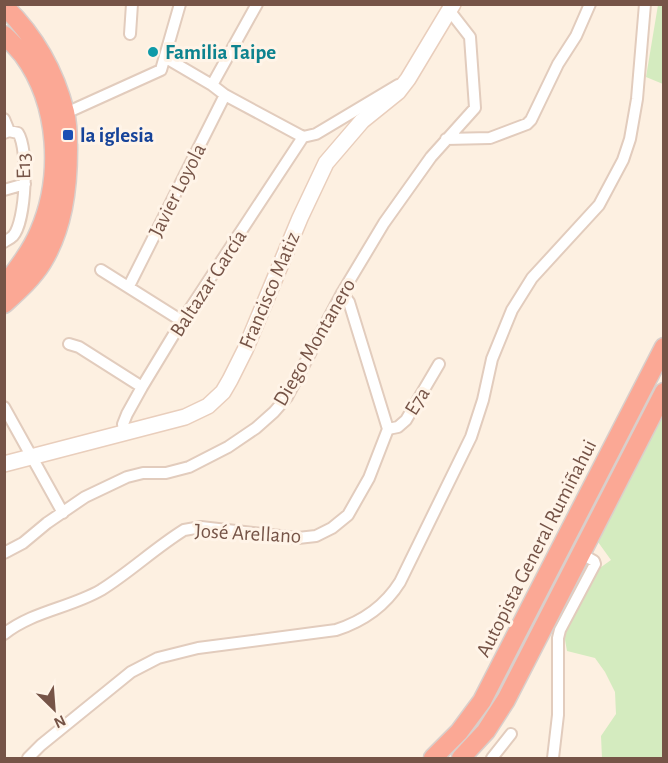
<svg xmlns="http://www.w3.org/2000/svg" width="668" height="763" font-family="'Alegreya Sans',sans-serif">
  <rect width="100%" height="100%" fill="#fdf0e1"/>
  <!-- green -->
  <path fill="#d4ebbf" d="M658,5H663V84L646,77Z
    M663,408V758H602L601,736L616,714L615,692L605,672L595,658L567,651L564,634L597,570L611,560L598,542Z"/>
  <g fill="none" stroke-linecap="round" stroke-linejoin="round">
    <!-- street casing -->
    <g stroke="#e2ccbd" stroke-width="14">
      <path id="street" d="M130,34L132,4
        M166,58L212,85L225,95L303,137L316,134L398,85
        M212,85L257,4
        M66,113L161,70L180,4
        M4,119L9,131
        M4,133L9,131L18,133C29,149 26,222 13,236C10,239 7,240 4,242
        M446,139L490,138L527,124L531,120L558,64L576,36L590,4
        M4,190L25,184
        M101,270L182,321
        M129,286L225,95
        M69,344L79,347L142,387
        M4,407L63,513
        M388,429L398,427L406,420L439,364
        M124,433L123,424L127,414L142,387L182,321L303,137
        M4,553L23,543L47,523L85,497L127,477L143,473H166L189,467L228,447L256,428L274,412L287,397L342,293L384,223L431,157L475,108L470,37L449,10
        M4,634C33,611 70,608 101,590C130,572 155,548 184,530L201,527L298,538L316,536L332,528L348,515L369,478L388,429L349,302L342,293
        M28,758L41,745L131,672L158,658L198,648L336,630C364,621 385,606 400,582L471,437L483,400L492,359L512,310L532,278L599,205L623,160L630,139L637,99L645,4
        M492,758L511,734
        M553,758L558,715V638L560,630L595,564L594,561L580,553"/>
    </g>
    <!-- secondary casing -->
    <g stroke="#e9cebc" stroke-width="18">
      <path id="secondary" d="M4,464L185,417L208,406L223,392L230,380L245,350L300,218L326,163L362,121L398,92L408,79L453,4"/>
    </g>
    <!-- highway casing -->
    <g stroke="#d9cfcb" stroke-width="21">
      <path id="highway" d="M4,6C34,35 55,72 65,112C68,124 68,137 68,149C68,189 63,229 42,263C32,279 17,292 4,304
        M4,35C11,41 17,48 23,55C59,104 63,177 39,232C31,251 17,269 4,286
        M433,758L459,732L482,701L664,347
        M461,758L486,731L506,700L664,392"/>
    </g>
    <!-- street -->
    <use href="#street" stroke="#fff" stroke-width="10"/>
    <!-- secondary -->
    <use href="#secondary" stroke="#fff" stroke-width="15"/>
    <!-- highway -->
    <use href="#highway" stroke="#fba895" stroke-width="18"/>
  </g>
  <!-- markers -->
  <circle fill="#0f9aa8" stroke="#fff4e8" stroke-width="2" cx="153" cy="52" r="6"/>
  <rect fill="#1a4fb4" stroke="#fff4e8" stroke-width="2" x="62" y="129" width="12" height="12" rx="3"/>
  <g text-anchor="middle" stroke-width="6" stroke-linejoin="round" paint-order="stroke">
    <!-- culture labels -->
    <g font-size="21" font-weight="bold" fill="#0d838f" stroke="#fff4e8" text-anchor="start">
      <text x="165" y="59">Familia Taipe</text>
    </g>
    <!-- transit labels -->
    <g font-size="21" font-weight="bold" fill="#164399" stroke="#fff4e8" text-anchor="start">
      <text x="80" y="142">la iglesia</text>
    </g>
    <!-- street labels -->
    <g font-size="21" fill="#765447" stroke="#fff4e8">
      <text transform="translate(23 166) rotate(-91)" y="7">E13</text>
      <text transform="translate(177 190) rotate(-63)" y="7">Javier Loyola</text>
      <text transform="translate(208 283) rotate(-57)" y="7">Baltazar García</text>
      <text transform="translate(269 290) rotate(-67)" y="7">Francisco Matiz</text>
      <text transform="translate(314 342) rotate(-60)" y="7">Diego Montanero</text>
      <text transform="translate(417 401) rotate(-58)" y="7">E7a</text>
      <text transform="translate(248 533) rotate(3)" y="7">José Arellano</text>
      <text transform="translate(536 548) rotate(-63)" y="7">Autopista General Rumiñahui</text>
    </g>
  </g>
  <!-- border -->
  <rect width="668" height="763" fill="none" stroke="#765447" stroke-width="12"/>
  <!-- north arrow -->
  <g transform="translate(54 709) rotate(155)" stroke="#fff4e8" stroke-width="4.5" paint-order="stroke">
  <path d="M0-4.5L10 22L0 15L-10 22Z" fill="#765447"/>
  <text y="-9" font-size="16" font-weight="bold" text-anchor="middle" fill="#765447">N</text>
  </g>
</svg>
